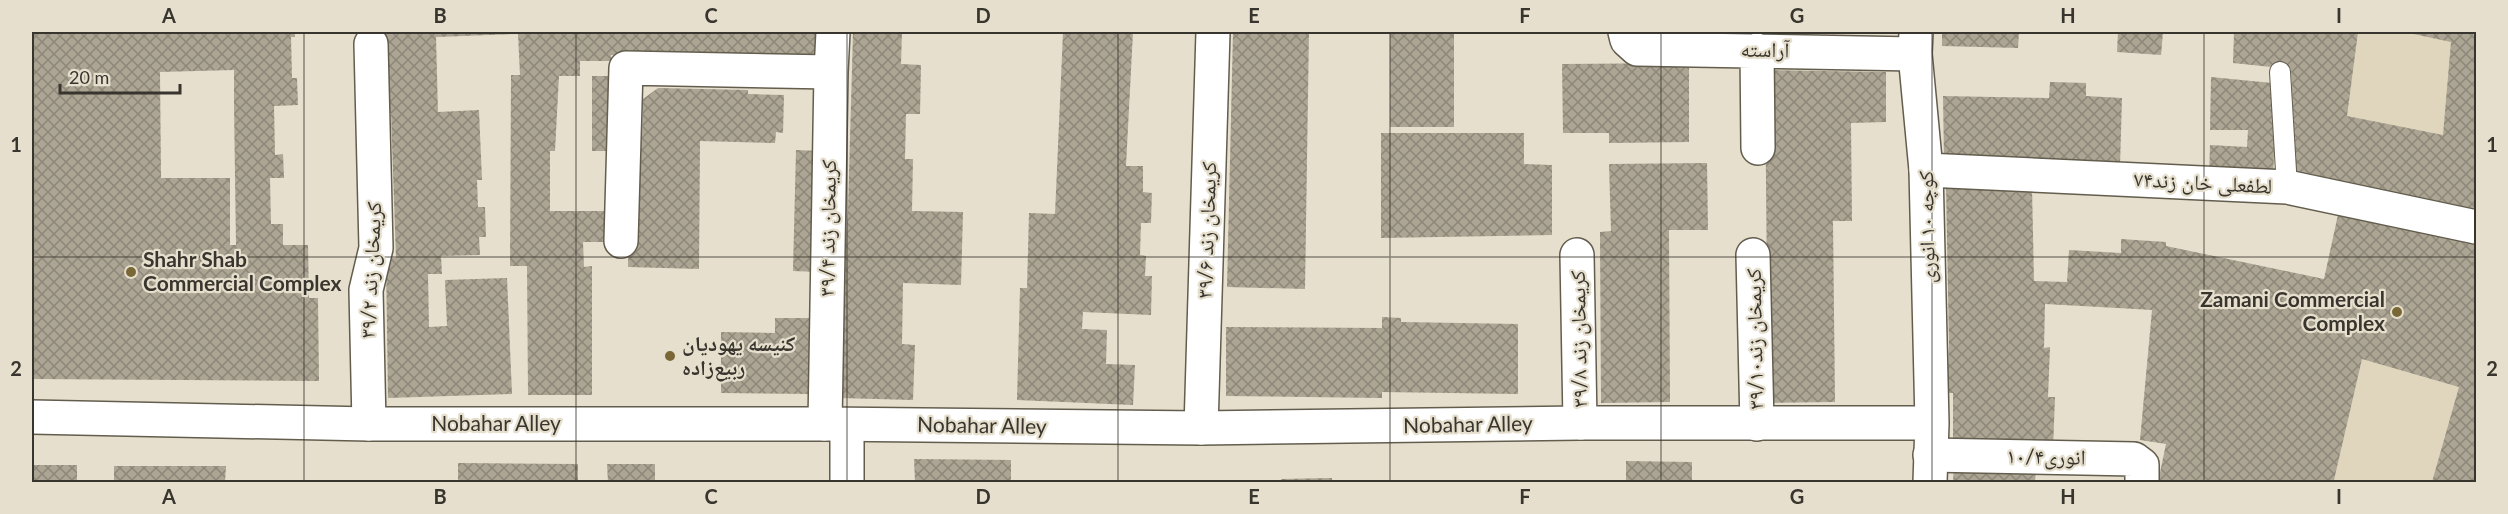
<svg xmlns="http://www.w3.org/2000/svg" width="2508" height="514" font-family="Lato,'Noto Naskh Arabic',sans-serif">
  <defs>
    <pattern id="building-cross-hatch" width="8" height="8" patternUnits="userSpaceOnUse" patternTransform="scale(1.5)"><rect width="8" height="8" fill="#aca594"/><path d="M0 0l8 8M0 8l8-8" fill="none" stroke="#8d8779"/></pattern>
  </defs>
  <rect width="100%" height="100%" fill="#e6dfcd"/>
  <!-- built -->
  <path fill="#e0d6bd" d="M2289,32H2476V482H2262L2291,339L2311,344L2339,210L2296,176Z"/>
  <!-- building -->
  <path fill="url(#building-cross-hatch)" fill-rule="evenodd" d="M32,32H295V37H291L292,78H297L298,105L274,106L275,155L283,154L284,178H270L271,224H283V245H308L309,298H318L319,381L32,379ZM234,70V106L236,245H230V178H161L160,72Z
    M377,32H820L819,59L611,55V61H580V76H559L555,151H550V211H614V242H583L584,267L592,266V395H528L527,266H510L511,75H520L518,34L436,37L438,112L479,110L482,180H477L478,207H485L486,237H479L480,255L441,256L442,274H428L429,327L447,326L445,280L507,278L512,394L388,398L386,258H396L391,113H380Z
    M853,32H902L901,64L921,65L920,114H906L905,159H913L912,211L963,212L961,285L903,283L902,344L915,345L913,400L840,398L843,281L848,210Z
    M1063,32H1133L1126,166H1143V192L1152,193L1151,223H1141L1140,255L1146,256L1145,276H1152L1151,315L1083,312L1082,329L1107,330L1106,364L1135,365L1133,405L1017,400L1020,288H1027L1029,213L1055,214Z
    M1233,32H1309L1305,289L1227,287Z
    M1390,32H1454V127H1390Z
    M1942,32H2019L2018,48L1942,46Z
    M2118,32H2163L2161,55L2117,52Z
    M2234,32H2358L2347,116L2443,135L2451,42L2404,32H2473L2476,46V215L2296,176L2291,69L2233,63Z
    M1689,63V142L1609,143V133H1563L1562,64Z
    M1765,70L1886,72V122L1851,123L1852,221H1833L1835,402L1768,403Z
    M592,76H615V151H592Z
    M2211,77L2272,83L2275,132L2273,179L2209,177L2210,145L2247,147L2248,130H2210Z
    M2050,82L2086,83V96L2122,98L2120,166L1944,160L1943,96L2049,98Z
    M658,88L748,90V94L784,95L783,133L776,132L775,143L700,141L699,269L628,267L630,139L642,140L643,99Z
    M1381,133H1524V164L1552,165V235L1381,238Z
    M796,150L821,151L819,272L793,271Z
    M1707,163L1708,230H1669L1670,402L1601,403L1600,232L1611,231L1609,164Z
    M1946,184L2032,187L2034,281L2067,282L2069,250L2121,253V239L2166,242V246L2324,279L2339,210L2476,241V482H2432L2459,387L2362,359L2334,480L2343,482H2158L2166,444L2140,440L2152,310L2118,308L2045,304L2044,348L2050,347L2048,397H2055L2053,449L1953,447V393H1947L1949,344Z
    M1382,317L1401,318V322L1518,324V394L1382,392V398L1226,396V327L1382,328Z
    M775,318H814L813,394L721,393V332L775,333Z
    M914,459L1011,460V482H915Z
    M1626,461L1692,462V482H1626Z
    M458,463L578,464V482H458Z
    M1954,463L2036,468L2035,482H1953Z
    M607,464H655V482H608Z
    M32,465H77V482H32Z
    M114,466H226L225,482H114Z
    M1332,478V482H1281V479Z"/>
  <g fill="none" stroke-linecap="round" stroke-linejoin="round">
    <!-- lane casing -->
    <g stroke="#635d4e" stroke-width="22">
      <path id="lane" d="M2280,72L2287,187"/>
    </g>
    <!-- street casing -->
    <g stroke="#635d4e" stroke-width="36">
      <path id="street" d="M1625,32L1627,40L1637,49L1915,54
        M1757,50L1758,148
        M1926,170L2287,187L2476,227
        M621,241L626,68L831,72
        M1577,255L1580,423
        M1753,255L1757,424
        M369,424L366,290L376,248L371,44
        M825,424L831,72L833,32
        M847,425V482
        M1201,428L1213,32
        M1930,455L2134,459L2142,465V482"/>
    </g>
    <!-- secondary casing -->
    <g stroke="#635d4e" stroke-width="36">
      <path id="secondary" d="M1916,32L1915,54L1926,170L1932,423L1930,482
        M32,417L369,424H825L1201,428L1580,423H1932"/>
    </g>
    <!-- lane -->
    <use href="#lane" stroke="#fff" stroke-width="20"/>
    <!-- street -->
    <use href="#street" stroke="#fff" stroke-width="33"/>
    <!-- secondary -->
    <use href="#secondary" stroke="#fff" stroke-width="33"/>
  </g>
  <!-- grid -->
  <path fill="none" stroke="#38352e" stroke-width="1.5" stroke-opacity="0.55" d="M304,32V482M576,32V482M847,32V482M1118,32V482M1390,32V482M1661,32V482M1932,32V482M2204,32V482M32,257H2476"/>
  <!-- markers -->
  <g fill="#7a6736" stroke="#e6dfcd" stroke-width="2">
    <circle cx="131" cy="272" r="6"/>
    <circle cx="2397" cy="312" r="6"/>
    <circle cx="670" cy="356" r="6"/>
  </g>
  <g text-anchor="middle" stroke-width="4.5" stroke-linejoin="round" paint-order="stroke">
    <!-- street labels -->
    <g font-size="21" fill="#38352e" stroke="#e6dfcd">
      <text transform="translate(1765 50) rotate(1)" y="7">آراسته</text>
      <text transform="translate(2203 183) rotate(3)" y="7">لطفعلی خان زند۷۴</text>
      <text transform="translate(1927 227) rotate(-91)" y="7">کوچه ۱۰ انوری</text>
      <text transform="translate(828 228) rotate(-89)" y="7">کریمخان زند ۳۹/۴</text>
      <text transform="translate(1207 230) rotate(-88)" y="7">کریمخان زند ۳۹/۶</text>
      <text transform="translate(371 270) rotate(-87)" y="7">کریمخان زند ۳۹/۲</text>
      <text transform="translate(1579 339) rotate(-91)" y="7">کریمخان زند ۳۹/۸</text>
      <text transform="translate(1755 339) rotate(-91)" y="7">کریمخان زند۳۹/۱۰</text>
      <text x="496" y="431">Nobahar Alley</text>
      <text transform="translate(1468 425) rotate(-1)" y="7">Nobahar Alley</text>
      <text transform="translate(982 426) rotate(1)" y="7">Nobahar Alley</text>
      <text transform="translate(2046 457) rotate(1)" y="7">انوری۱۰/۴</text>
    </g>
    <!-- poi labels -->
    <g font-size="21" font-weight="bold" fill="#38352e" stroke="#e6dfcd" text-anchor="start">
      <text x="143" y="267">Shahr Shab<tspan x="143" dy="24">Commercial Complex</tspan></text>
      <text x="2385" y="307" text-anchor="end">Zamani Commercial<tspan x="2385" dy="24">Complex</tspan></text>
      <text x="682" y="351">کنیسه یهودیان<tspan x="682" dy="24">ربیع‌زاده</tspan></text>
    </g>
  </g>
  <!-- border -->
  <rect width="2508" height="514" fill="none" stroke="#e6dfcd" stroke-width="66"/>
  <!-- scale -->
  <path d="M60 84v9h120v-9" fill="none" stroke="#38352e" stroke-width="3"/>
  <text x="69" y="84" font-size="18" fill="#38352e" stroke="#e6dfcd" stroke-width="4.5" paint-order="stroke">20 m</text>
  <rect x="33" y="33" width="2442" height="448" fill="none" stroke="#38352e" stroke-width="2"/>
  <g font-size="20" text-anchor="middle" font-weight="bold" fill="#38352e">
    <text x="169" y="23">A</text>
    <text x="440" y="23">B</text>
    <text x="711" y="23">C</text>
    <text x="983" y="23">D</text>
    <text x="1254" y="23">E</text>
    <text x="1525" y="23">F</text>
    <text x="1797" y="23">G</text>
    <text x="2068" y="23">H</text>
    <text x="2339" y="23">I</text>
    <text x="16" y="152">1</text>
    <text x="2492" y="152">1</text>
    <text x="16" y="376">2</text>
    <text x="2492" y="376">2</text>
    <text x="169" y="504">A</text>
    <text x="440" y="504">B</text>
    <text x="711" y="504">C</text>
    <text x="983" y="504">D</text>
    <text x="1254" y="504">E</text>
    <text x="1525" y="504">F</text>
    <text x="1797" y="504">G</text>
    <text x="2068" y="504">H</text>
    <text x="2339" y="504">I</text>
  </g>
</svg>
